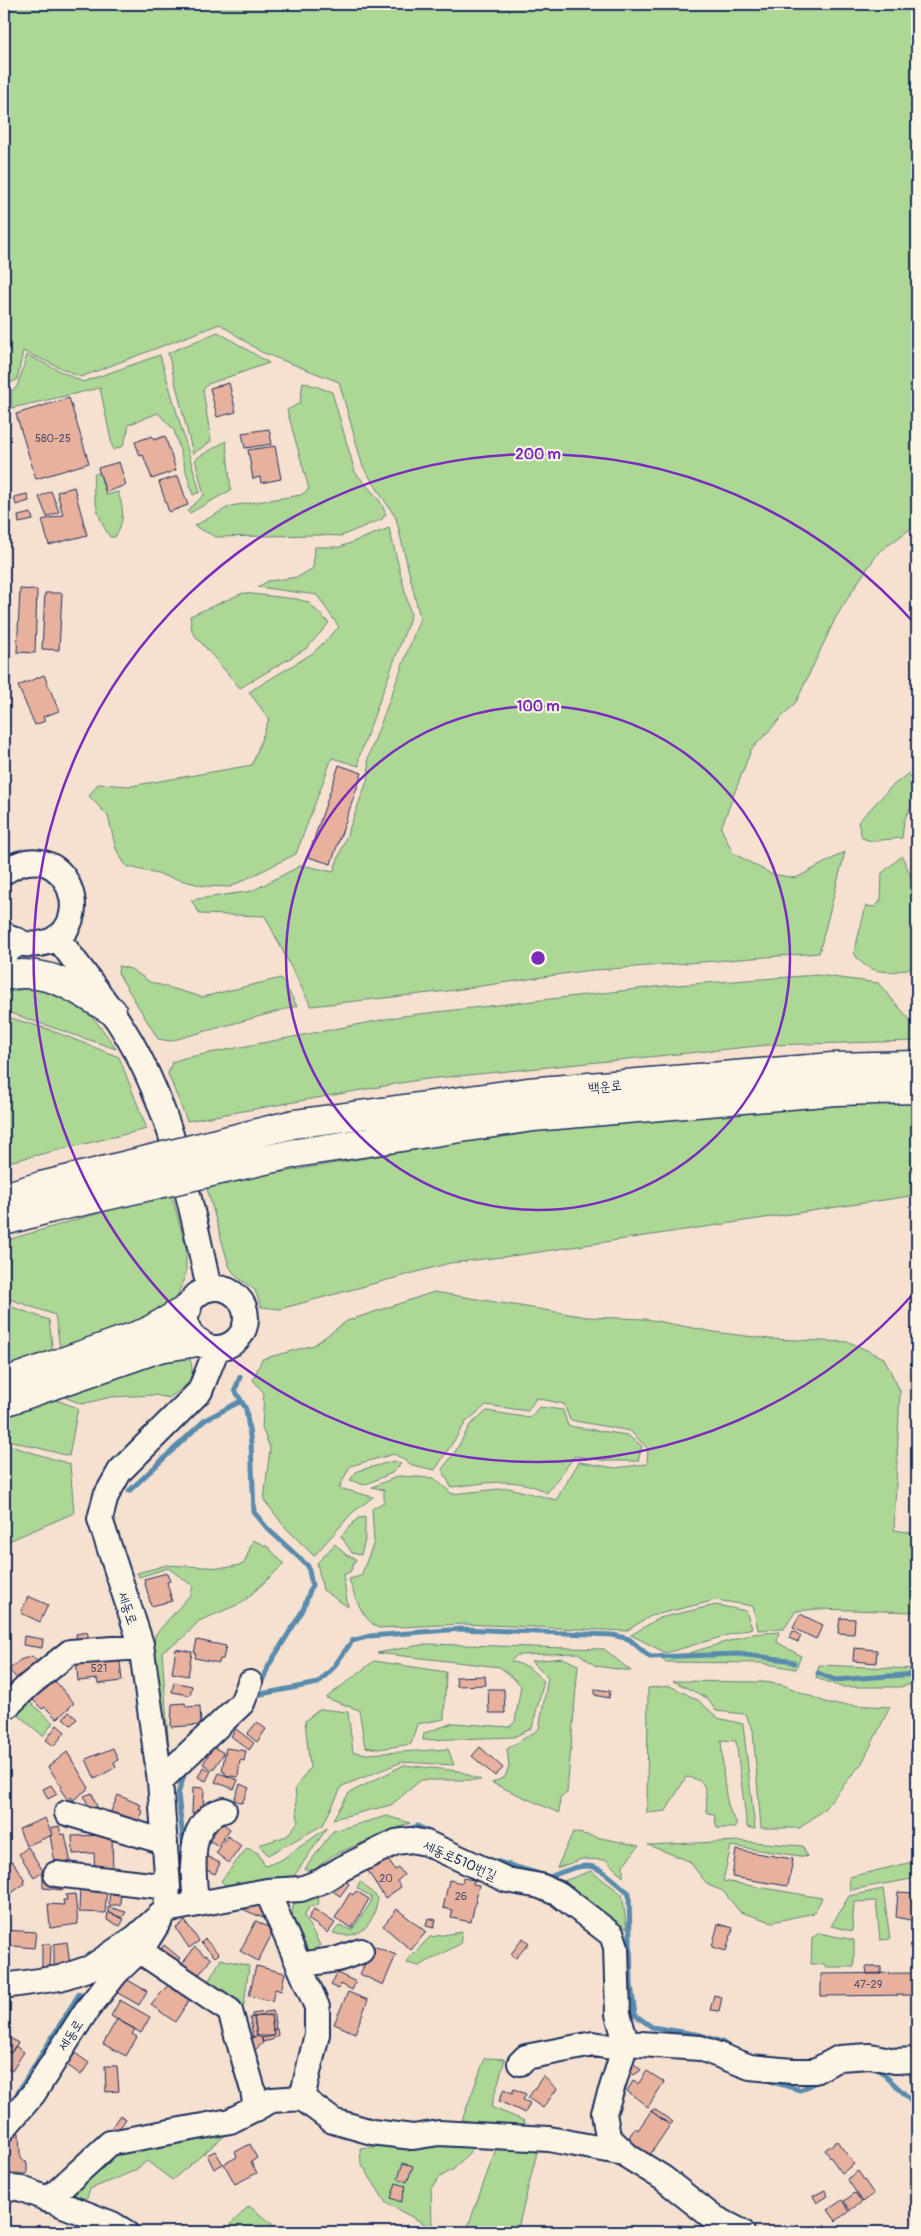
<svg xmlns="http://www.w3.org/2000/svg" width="921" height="2236" font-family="Pangolin,'Poor Story',sans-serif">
  <rect width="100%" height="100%" fill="#f6e1d0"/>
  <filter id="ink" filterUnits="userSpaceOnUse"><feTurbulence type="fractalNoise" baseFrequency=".02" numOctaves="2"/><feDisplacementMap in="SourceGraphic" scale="10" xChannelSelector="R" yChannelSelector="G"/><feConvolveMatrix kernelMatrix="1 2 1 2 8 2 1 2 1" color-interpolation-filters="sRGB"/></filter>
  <g filter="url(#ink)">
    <!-- green -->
    <path fill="#add795" stroke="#64837a" d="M4,4H917V524L879,552L858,582L836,617L796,702L751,750L721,828L733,853L771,874L796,878L845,852L819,953L583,971L448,991L311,1006L265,916L200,914L191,900L252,891L302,865L333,872L369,776L368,758L420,618L396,518L363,467L339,382L261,352L220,324L81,377L23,351L17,380L4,385Z
      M218,332L269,363L208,384L203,390L211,441L193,454L168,353Z
      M27,355L83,382L160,355L200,492L193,495L174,430L158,413L128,425V430L123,446L113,450L100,388L12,408L11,391L17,387Z
      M303,382L332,392L355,472L380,501L386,514L382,519L341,536L317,535L216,537L194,526L231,506L301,495L309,489L287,410L300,403Z
      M226,441L231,490L190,513L187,511L204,495L195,459Z
      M99,472L106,495L118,492C124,510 125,520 115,537H110C99,522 91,494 94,475Z
      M389,528L411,615L359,757V766L332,758L296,854L230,887L204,886L126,866L116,849L108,816L89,796L98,784L131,786L252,765L269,719L249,692L313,653L339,627L317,595L258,587L268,581L298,577L313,568L315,547H340Z
      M243,593L296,599L308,602L329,623L307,648L240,688L192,632L190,616Z
      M911,771L917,776V793L904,821L902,838L871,841L862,838L858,822L891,787Z
      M902,856L917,890V965C897,975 866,976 854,953L866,906L875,907L881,900L882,873Z
      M119,966L131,969L150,982L202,997L281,978L297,1006L170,1041L158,1039L118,973Z
      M817,975L878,983L917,1028V1041L768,1045L418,1080L187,1121L168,1074L172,1062L184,1058L402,1016L664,986Z
      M35,987C79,998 92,1013 116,1049L4,1011V993Z
      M4,1016L45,1028L119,1057L147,1129L4,1163Z
      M917,1103V1195L519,1255L450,1263L280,1309L261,1307L255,1290L236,1276L229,1266L206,1185L526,1131L837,1104Z
      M171,1192L186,1248V1273L177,1297L152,1317L60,1348L55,1315L4,1297V1241Z
      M434,1292L587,1317L646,1319L714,1332L770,1339L849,1342L884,1358L900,1391L894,1530L913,1533L917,1530V1612L817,1609L796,1611L784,1629L758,1630L753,1606L716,1600L651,1616L626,1631L463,1624L378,1628C361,1617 355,1598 349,1579L361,1576L374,1542L372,1509L384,1502V1490L372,1487L399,1476L434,1478L452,1494L509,1488L556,1500L579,1462L615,1468L647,1464L648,1449L630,1431L570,1420L564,1404L536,1398L528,1411L486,1405L466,1422L435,1470L412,1465L394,1454L350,1466L339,1488L373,1497L352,1513L314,1556L284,1526L264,1500L270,1448L262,1428L264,1393L253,1380L262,1359L314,1345L347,1321Z
      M4,1304L49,1320L53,1353L4,1370Z
      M177,1353L190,1359C197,1381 185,1386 169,1398L154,1395L111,1397L82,1404L59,1395Z
      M48,1397L78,1408L69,1456L4,1439V1412Z
      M539,1407L563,1410L568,1426L627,1435L642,1446L638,1461H607L575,1456L547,1493C518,1475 483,1484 451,1487L442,1469L454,1454L470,1425L487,1411L530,1418Z
      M4,1444L70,1464L74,1513L4,1543Z
      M394,1461L401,1464L392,1473L364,1485L350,1480L357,1471Z
      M365,1517V1540L361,1555L352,1553L341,1536L358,1518Z
      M253,1540L268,1547L284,1564L242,1603L199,1621L182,1639L162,1651L169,1752H165L154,1646L155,1635L191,1594L193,1586L168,1568L139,1577L137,1573L167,1565L225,1568L244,1564Z
      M335,1544L346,1555L356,1559L350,1572L343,1575L348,1607L323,1590L317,1563Z
      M716,1605L746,1611L752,1628L666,1653L631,1635L659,1618Z
      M779,1632L777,1642L801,1656L796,1669L761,1663L666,1662L662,1658L686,1654L752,1634Z
      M426,1644L604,1649L631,1671L596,1666L578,1653L517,1655L511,1661L528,1667L544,1681L532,1728L514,1737L423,1740L424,1733L453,1723L509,1727L515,1722L521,1685L500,1667L377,1653Z
      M563,1658L578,1665L567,1793L560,1797L559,1813L492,1783L505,1777L509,1766L507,1749L539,1729L548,1678L531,1661Z
      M374,1661L446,1672L444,1719L417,1724L411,1744L379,1749L365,1747L359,1710L326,1698Z
      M819,1665L917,1669V1683L900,1687H841L816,1678Z
      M673,1681L764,1682L783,1685L830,1704L890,1707L862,1763L824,1809L800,1828H761L753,1730L745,1714L716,1711L707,1698Z
      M670,1686L698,1700L718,1718L743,1724L755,1829L747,1827L736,1741L721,1740C723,1759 723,1809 736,1821V1828H717L714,1815L707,1812C705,1791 710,1780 686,1777L666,1811L647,1813L648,1688Z
      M29,1701L53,1723L43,1736L17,1714Z
      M320,1709L348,1712L353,1752L367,1754L448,1749L454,1765L402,1762L342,1786L323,1825L268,1855L259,1845L287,1836L298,1822L295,1788L310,1768L305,1721Z
      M404,1765L459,1771L481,1780H421L391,1805L333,1819L349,1793Z
      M387,1816L410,1823L333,1855L314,1870H304L333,1831Z
      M327,1828L294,1876L225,1885L221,1881L247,1848L258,1853L265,1866L281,1860Z
      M573,1832L639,1846L623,1865V1877L606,1860L582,1859L557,1868Z
      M740,1841L803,1846L807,1857L731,1846L723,1881L822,1898L814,1913L772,1922L740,1912L723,1891L708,1885L689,1861L648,1845Z
      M917,1861V1878L850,1890L849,1877Z
      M591,1871L622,1894L627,1929L561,1882Z
      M360,1881L378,1898C374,1923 361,1942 333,1933L339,1926L352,1930L371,1902V1897L357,1888Z
      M883,1889L890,1939L880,1940L876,1901L854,1902L852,1931L831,1926L849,1896Z
      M319,1898L318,1905L309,1907L304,1916L320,1945L314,1952L308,1950L292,1915L293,1905L301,1899Z
      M462,1932L460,1944L419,1966L407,1963L410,1957L430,1937Z
      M819,1933L854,1940V1967H826L824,1964H811L812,1938Z
      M221,1959L249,1966L244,2005L235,2007L208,1982Z
      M485,2058L505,2059L491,2107L525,2121L522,2130L462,2120Z
      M222,2131L227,2134L172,2180L147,2161L134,2171L90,2189L84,2205L61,2196L110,2152Z
      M457,2140L479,2142L454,2169L440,2177L431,2188L432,2228L386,2203L361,2163L360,2148Z
      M497,2146L538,2148L517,2232H466Z
      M249,2206L282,2232H223Z"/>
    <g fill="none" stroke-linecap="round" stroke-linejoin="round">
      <!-- stream -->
      <path stroke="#588bad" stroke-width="5" d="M240,1377L235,1390L246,1409L251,1443L254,1512L267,1528L308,1566L312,1585L303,1610L269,1665L259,1688
        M129,1491L205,1420L241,1401
        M818,1673L835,1680L917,1674
        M256,1695L318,1683L333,1668L352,1641L370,1636L461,1629L613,1635L629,1639L650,1657L739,1654L787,1660L794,1663
        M406,1830L417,1826L432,1833
        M184,1849L178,1794L186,1769
        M485,1858L550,1877C594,1858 595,1864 629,1893L631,1984L635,2015L652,2027L701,2035L722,2042L730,2048
        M873,2068L878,2069L910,2099L917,2113
        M767,2080L800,2090L822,2079
        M12,2102L79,1994"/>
    </g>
    <!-- building -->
    <path fill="#e8b19e" stroke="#1b2f5e" d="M229,383L236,412L217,417L210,388Z
      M69,398L89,463L36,479L16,414Z
      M269,429L272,444L245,448L242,433Z
      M152,436L154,440L165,436L176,470L152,479L143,455L140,456L135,442Z
      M275,446L281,479L261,483L260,477L253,479L248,450Z
      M119,462L126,485L106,492L98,468Z
      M178,476L188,505L169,512L159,482Z
      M74,487L87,535L49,545L42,520L63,515L57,492Z
      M51,491L59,512L47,517L39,497Z
      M27,494L29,501L16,505L14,497Z
      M31,513L33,520L19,523L18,516Z
      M20,589L37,590L35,653L17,652Z
      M45,593H62L59,650L42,649Z
      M44,675L59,711L43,717L45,721L35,725L18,686Z
      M339,765L362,773L331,864L308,857Z
      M167,1573L170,1581L167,1582L172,1601L151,1606L144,1579Z
      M28,1596L48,1605L40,1622L21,1613Z
      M800,1614L823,1625L816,1639L793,1628Z
      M840,1618L855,1619L854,1634L838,1633Z
      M793,1631L801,1636L798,1642L789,1638Z
      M87,1632L89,1639L77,1642L76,1634Z
      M24,1636L43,1639L42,1648L23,1645Z
      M197,1640L226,1646L223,1659H220L219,1663L195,1658L196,1654L194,1653Z
      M854,1648L877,1650L876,1663L853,1661Z
      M176,1649L192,1652L188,1676L172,1673Z
      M119,1653L122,1681L98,1684L97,1679L78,1681L76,1658Z
      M32,1656L41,1666L21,1683L9,1670L20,1660Z
      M49,1674L74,1703L57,1719L45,1707L42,1709L28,1695Z
      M485,1676L486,1685L457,1686L456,1677Z
      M174,1682L192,1686L190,1695L172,1692Z
      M488,1689H504L505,1713H489Z
      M595,1689L610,1691L609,1698L595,1695Z
      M185,1703L186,1707L200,1706L201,1725L171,1727L172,1704Z
      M69,1712L77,1719L71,1725L63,1718Z
      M257,1722L266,1729L257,1742L247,1734Z
      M57,1725L65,1732L54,1746L46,1740Z
      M236,1729L254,1743L249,1750L231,1736Z
      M213,1747L224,1753L213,1770L203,1764Z
      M480,1747L503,1768L495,1776L472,1756Z
      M113,1748L118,1760L114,1762L116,1767L95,1779L86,1759Z
      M226,1748L246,1751L244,1761L240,1760L238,1777L225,1775V1772L222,1771Z
      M67,1752L89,1788L73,1800L71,1797L68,1800L60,1789L62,1787L48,1767Z
      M203,1767L211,1771L206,1781L198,1777Z
      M219,1773L238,1780L234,1789L215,1782Z
      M240,1784L249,1788L242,1803L234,1800Z
      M51,1785L57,1794L48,1799L43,1789Z
      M193,1787L204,1788L203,1813H192Z
      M92,1793L97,1807L90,1810L84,1796Z
      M118,1795L141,1805L139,1809L143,1811L136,1828L109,1816Z
      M45,1818L52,1835L26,1846L19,1829Z
      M222,1823L230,1829L218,1846L209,1840Z
      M59,1826L61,1835L65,1834L72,1869L56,1868L50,1836L53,1835L51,1828Z
      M112,1835L113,1875H95L94,1853L73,1854L72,1836Z
      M228,1836L241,1846L229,1863L216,1853Z
      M28,1847L43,1871L34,1877L19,1854Z
      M736,1850L793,1859L788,1886L732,1877Z
      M204,1855L220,1863L215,1874L198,1866Z
      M4,1857L8,1864L12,1861L25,1880L23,1881L24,1884L9,1895L6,1891L4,1892Z
      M386,1857L395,1870L399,1868L404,1875L397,1881L401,1887L385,1898L367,1870Z
      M338,1876L349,1884L340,1896L328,1888Z
      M43,1878L64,1880L63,1890L43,1888Z
      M463,1878L474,1880L473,1884L479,1885L471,1922L451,1918L453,1910L443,1908L449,1880L462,1883Z
      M80,1885L107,1887L105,1913L79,1912Z
      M110,1885H121L120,1905H109Z
      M356,1891L369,1899L352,1928L335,1918L350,1893L353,1895Z
      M898,1892L913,1893V1896H916L915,1921L896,1917Z
      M75,1894L78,1924L50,1928L48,1904L64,1905L63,1900H67L66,1895Z
      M245,1897L268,1907L263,1918L240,1908Z
      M108,1907L126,1912L122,1918L108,1912Z
      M314,1909L335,1923L328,1933L308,1919Z
      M397,1909L426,1932L411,1950L383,1926Z
      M108,1912L124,1919L120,1926L107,1920Z
      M428,1918L436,1920L434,1928L426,1926Z
      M185,1921L199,1941L189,1948L176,1928Z
      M256,1921L274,1930L258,1961L240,1951Z
      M718,1924L733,1928L726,1951L712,1947Z
      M4,1930L36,1932L34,1948L4,1945Z
      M523,1938L529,1943L516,1958L511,1954Z
      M205,1939L219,1954L215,1957L201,1943Z
      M67,1942L70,1965L54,1968V1944Z
      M42,1944H51L50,1970H42Z
      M164,1945L180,1958L172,1968L157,1955Z
      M374,1946L396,1955L383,1985L360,1974Z
      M195,1947L205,1956L206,1955L211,1959L194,1981L178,1969Z
      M256,1966L285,1973L281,1991L275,1989L272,2001L249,1996Z
      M866,1967H881V1974H867Z
      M337,1973L356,1982L352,1990L341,1984L338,1989L331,1985Z
      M915,1973V1995L821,1996V1974Z
      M124,1978L147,1991L139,2005L116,1992Z
      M169,1984L193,1994L175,2022L151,2005Z
      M348,1992L368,2000L355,2033L334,2024Z
      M714,1995L722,1997L719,2011L710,2010Z
      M120,2000L150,2017L141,2033L111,2016Z
      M273,2011L276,2029L273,2030L271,2015L252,2017V2014Z
      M271,2015L274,2036H257L254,2017Z
      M254,2017L257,2036L253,2037L250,2018Z
      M117,2019L135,2029L132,2034L137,2037L126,2056L103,2044Z
      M277,2029L278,2035L272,2040L262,2042V2038L274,2036L273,2030Z
      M4,2034L18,2043L11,2053L7,2051L4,2056Z
      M257,2036L262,2038L263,2043L255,2050L245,2053L241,2041Z
      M15,2046L24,2052L12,2071L5,2067L4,2068V2056L7,2051L11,2053Z
      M75,2053L89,2063L81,2075L67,2065Z
      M628,2058L641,2070L634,2075L625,2066Z
      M105,2066H117L119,2091L106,2092Z
      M917,2067V2086L911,2087L909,2068Z
      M647,2071L664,2082L648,2107L627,2091L633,2081L638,2084Z
      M543,2076L557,2089L543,2108L528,2098Z
      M504,2089L512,2093L514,2089L526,2094L523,2100L530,2103L525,2113L499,2101Z
      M654,2109L673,2122L670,2125L651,2111Z
      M651,2111L670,2125L647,2159L628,2145L632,2139L629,2137L635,2128L638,2130Z
      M120,2115L126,2119L117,2132L111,2128Z
      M14,2132L19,2133L20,2153L22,2160L27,2162V2174H4V2140H13Z
      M837,2141L854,2164L842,2173L825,2150Z
      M250,2144L257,2158L251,2162L257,2173L235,2184L224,2164L237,2157L235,2152Z
      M215,2151L223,2164L214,2169L207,2155Z
      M403,2163L413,2166L407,2182L398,2178Z
      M858,2171L874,2194L863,2202L847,2179Z
      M396,2183L406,2186L401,2202L391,2198Z
      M825,2190L828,2196L817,2203L813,2196Z
      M855,2193L862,2202L850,2210L844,2201Z
      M842,2200L849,2211L836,2221L828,2210Z
      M677,2225L701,2227L700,2232H677Z"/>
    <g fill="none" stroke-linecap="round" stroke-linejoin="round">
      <!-- minor casing -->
      <g stroke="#1b2f5e" stroke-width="28">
        <path id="minor" d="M4,872C69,828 102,936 39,944C26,946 15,943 4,934
          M57,937C87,978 120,1017 142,1063C177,1134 193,1212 209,1289
          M186 1318a30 30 0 1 1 60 0a30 30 0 1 1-60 0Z
          M7,1706L29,1685L70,1652L141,1647
          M160,1781L242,1703L250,1683
          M67,1813L165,1842
          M56,1874L168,1887
          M267,1891L317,2007V2034L302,2098
          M196,1904C194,1873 184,1820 224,1810
          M143,1947L146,1955L230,2011L253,2090L256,2109
          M299,1965L338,1959L361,1951
          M4,1986L60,1978L90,1968L136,1937L166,1910L267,1891L301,1889L322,1881L343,1868L396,1842L411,1840L426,1843L507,1880L540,1886L559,1894L612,1935L616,1947L618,2014L626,2043L604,2113L608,2137L629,2157L663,2178L711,2216L742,2232
          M626,2043L700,2048L750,2067L792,2071H815L839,2058L870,2056L895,2061L917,2060
          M520,2063L526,2057L593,2044L624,2049
          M4,2128L33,2094L86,2011L116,1973L143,1947L166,1910L168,1887L160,1781L141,1644L100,1519L106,1496L120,1471L200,1391L217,1348
          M4,2186L22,2189L112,2224L125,2232
          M48,2200L110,2143L230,2121L272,2100L302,2098L333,2121L372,2132L413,2137L439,2133L549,2139L624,2153"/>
      </g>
      <!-- highway casing -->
      <g stroke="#1b2f5e" stroke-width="31">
        <path id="highway" d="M4,951L17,942
          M4,976C48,967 76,989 112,1011
          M294,1124L528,1092L833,1067L917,1065
          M296,1153L533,1117L836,1091L917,1089
          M4,1197L41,1186
          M4,1221L48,1209
          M8,1381L147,1332L187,1309
          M4,1402L159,1348L198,1342"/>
      </g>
      <!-- minor -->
      <use href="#minor" stroke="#fcf5e5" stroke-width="24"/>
      <!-- highway -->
      <use href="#highway" stroke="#fcf5e5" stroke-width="28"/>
      <!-- highway-bridge casing -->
      <g stroke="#1b2f5e" stroke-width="31" stroke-linecap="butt">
        <path id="highway-bridge" d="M41,1186L294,1124
          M48,1209L296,1153"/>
      </g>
      <!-- highway-bridge -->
      <use href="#highway-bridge" stroke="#fcf5e5" stroke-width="28"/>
    </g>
  </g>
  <!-- distance rings -->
  <g fill="none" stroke="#7b2cbf" stroke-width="2.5">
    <circle cx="538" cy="958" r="252"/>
    <path d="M915 1292A504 504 0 1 1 915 624"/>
  </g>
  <g text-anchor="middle" stroke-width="4" stroke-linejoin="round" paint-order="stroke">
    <!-- number labels -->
    <g font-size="11" fill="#4e506e">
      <text x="53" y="442">580-25</text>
      <text x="99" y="1672">521</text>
      <text x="386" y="1882">20</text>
      <text x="461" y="1900">26</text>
      <text x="868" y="1988">47-29</text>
    </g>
    <!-- street labels -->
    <g font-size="14" fill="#1b2f5e" stroke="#fcf5e5">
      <text transform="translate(605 1086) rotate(-5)" y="5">백운로</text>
      <text transform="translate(128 1608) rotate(71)" y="5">세동로</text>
      <text transform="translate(460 1860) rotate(24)" y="5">세동로510번길</text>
      <text transform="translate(70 2035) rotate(-57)" y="5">세동로</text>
    </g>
  </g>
  <circle cx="538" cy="958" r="8" fill="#7b2cbf" stroke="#fcf5e5" stroke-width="2.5"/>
  <g font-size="15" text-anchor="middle" font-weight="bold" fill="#7b2cbf" stroke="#fcf5e5" stroke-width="4" stroke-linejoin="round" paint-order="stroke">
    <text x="538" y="459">200 m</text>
    <text x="538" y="711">100 m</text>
  </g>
  <!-- margin -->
  <rect width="921" height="2236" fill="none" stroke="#fcf5e5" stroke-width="20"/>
  <rect x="10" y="10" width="901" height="2216" fill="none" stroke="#1b2f5e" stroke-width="2" filter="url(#ink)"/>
</svg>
